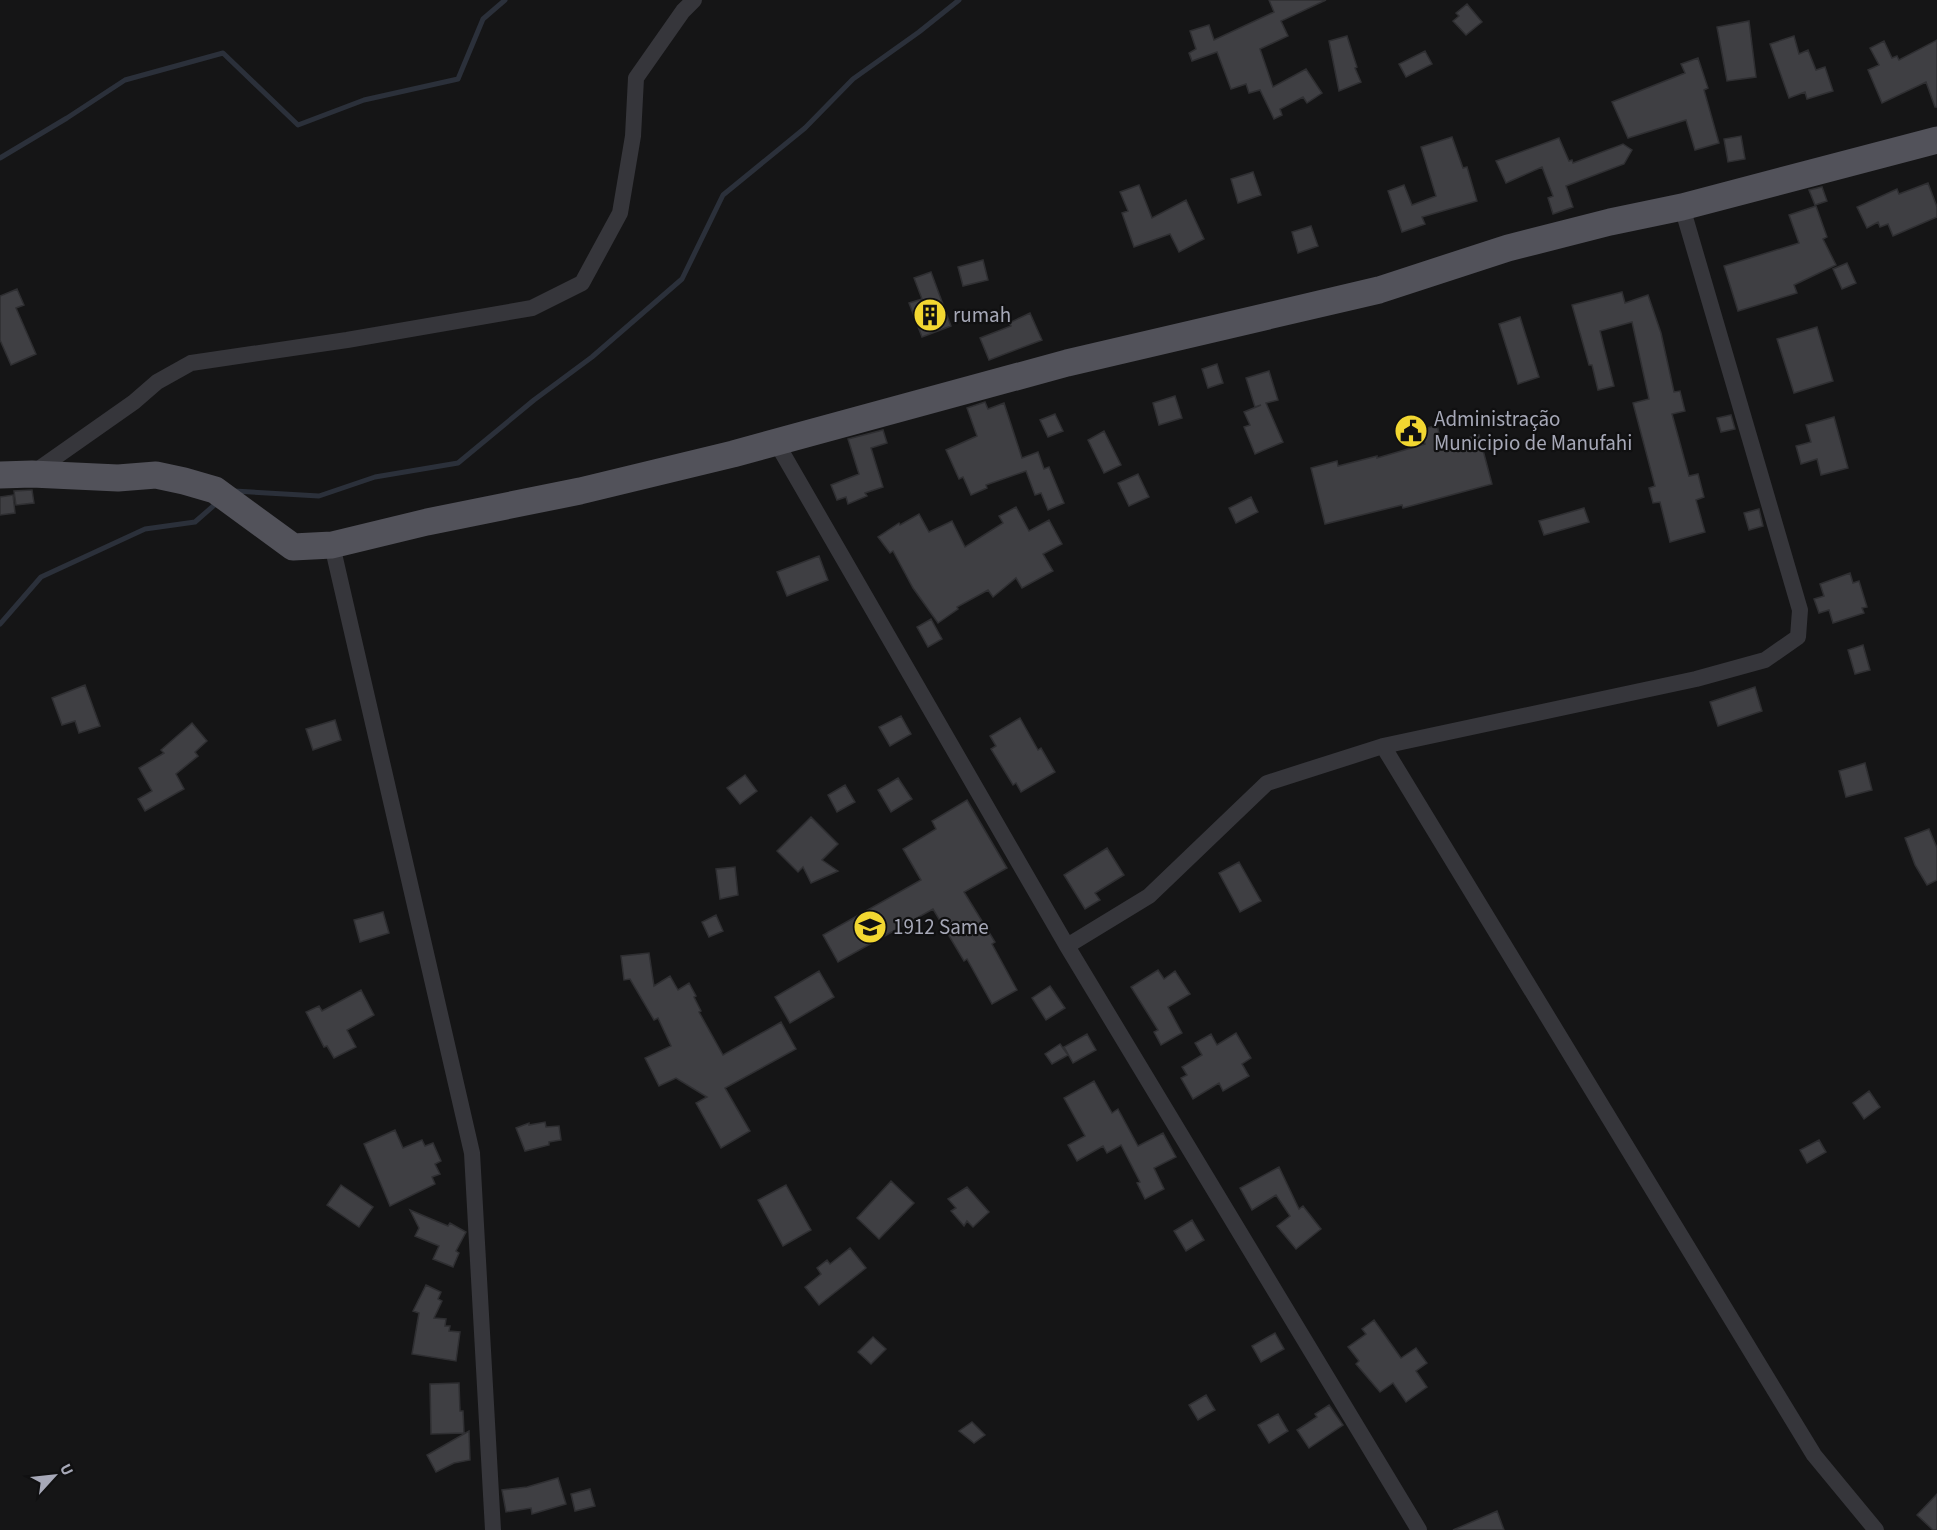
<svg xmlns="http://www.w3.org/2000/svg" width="1937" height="1530" font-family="'Source Sans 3',sans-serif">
  <rect width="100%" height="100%" fill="#151516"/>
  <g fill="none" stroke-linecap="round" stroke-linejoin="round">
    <!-- stream -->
    <path stroke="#2b303a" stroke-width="5" d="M0,158L67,118L125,80L223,53L298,125L364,100L458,79L483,19L505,0
      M234,491L319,496L375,477L458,463L534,400L592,357L682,279L723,195L805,128L853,79L919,32L959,0
      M0,624L41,577L145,529L195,522L219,501"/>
  </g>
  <!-- building -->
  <path fill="#3f3f43" stroke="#2f2f32" stroke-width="1.5" d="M1269,0H1326L1281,21L1288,36L1260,49L1273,87L1306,69L1322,93L1307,103L1303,97L1280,109L1282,115L1274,119L1260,90L1249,93L1246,84L1231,89L1217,52L1192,61L1189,53L1196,49L1190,31L1209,25L1214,40L1274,12Z
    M1467,4L1482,22L1466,35L1453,21L1459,16L1456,13Z
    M1749,21L1756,77L1727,81L1717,27Z
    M1347,36L1357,67L1355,68L1361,82L1339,91L1329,41Z
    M1794,36L1799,54L1808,50L1816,70L1825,67L1833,91L1807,99L1805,92L1789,98L1770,44Z
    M1937,40V107H1935L1926,82L1882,103L1868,70L1879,65L1870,48L1884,41L1892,58L1897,56L1899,60Z
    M1425,51L1432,64L1406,77L1399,64Z
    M1698,58L1708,88L1704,90L1719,143L1695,150L1686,120L1628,138L1612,102L1685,73L1681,64Z
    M1741,136L1745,159L1728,162L1724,139Z
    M1452,137L1463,168L1467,167L1477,201L1422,217L1425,224L1402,232L1388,191L1404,185L1412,205L1436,196L1421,147Z
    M1559,138L1569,161L1572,160L1573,163L1623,144L1632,150L1624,164L1566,186L1573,207L1553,214L1548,198L1553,196L1542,167L1506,183L1496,161Z
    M1253,172L1261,195L1238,203L1231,179Z
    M1928,183L1937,207V217L1893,236L1888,224L1880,227L1878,222L1867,228L1857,207L1897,189L1899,194Z
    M1139,185L1152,218L1186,200L1204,239L1179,252L1170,234L1134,247L1122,213L1128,211L1120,192Z
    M1822,187L1827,201L1815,205L1809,190Z
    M1816,206L1827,237L1823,239L1836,265L1794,285L1797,293L1738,311L1724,266L1799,243L1789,215Z
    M1311,226L1318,246L1298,253L1292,232Z
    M983,260L988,280L963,286L958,267Z
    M1847,263L1856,283L1842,289L1833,269Z
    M931,272L951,326L922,337L909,303L922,299L914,278Z
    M17,289L24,305L16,308L36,354L11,365L0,340V296Z
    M1622,292L1625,303L1648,295L1661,333L1674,392L1680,391L1685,411L1672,414L1689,476L1698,474L1704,497L1696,500L1705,532L1670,542L1660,502L1653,503L1649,488L1655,486L1633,403L1649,399L1632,322L1600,331L1614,386L1598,390L1592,365H1589L1572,305Z
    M1030,313L1042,340L989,360L980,338L1011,326L1009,323Z
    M1520,317L1539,377L1518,384L1499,324Z
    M1817,327L1833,381L1794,393L1777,339Z
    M1217,364L1223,383L1208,388L1202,369Z
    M1269,371L1278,400L1266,403L1283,442L1255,454L1244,427L1250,425L1244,412L1261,405L1255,407L1246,378Z
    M1175,396L1182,418L1159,425L1153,403Z
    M985,402L988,409L1004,403L1022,458L1038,452L1044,469L1049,467L1064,503L1048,510L1041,493L1035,495L1026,471L986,485L987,488L971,495L963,477L959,479L946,450L977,436L967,408Z
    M1055,414L1063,431L1048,437L1040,420Z
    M1731,415L1735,429L1721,432L1717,418Z
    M1834,417L1848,468L1821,475L1817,459L1801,464L1796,446L1811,442L1806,425Z
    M1437,425L1442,445L1479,435L1492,484L1403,508L1402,505L1325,524L1311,468L1337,461L1338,466L1377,456V458L1425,444L1421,430Z
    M883,430L887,443L871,448L883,487L865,493L867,496L848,504L846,497L837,500L831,485L859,474L848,439Z
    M1104,431L1121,465L1104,473L1088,440Z
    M1138,474L1149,497L1129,506L1118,483Z
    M32,490L34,503L16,505L14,491Z
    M13,495L15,513L0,515V497Z
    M1251,497L1258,512L1236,523L1229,508Z
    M1016,507L1029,531L1049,520L1062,544L1043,554L1053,571L1022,588L1016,578L993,597L988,590L957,607L958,609L938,623L913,588L893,551L890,553L878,537L899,523L900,525L919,514L929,532L952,521L965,547L1003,523L999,516Z
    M1584,508L1589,522L1544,535L1539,521Z
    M1759,509L1763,526L1749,530L1744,513Z
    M819,556L828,580L787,596L777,572Z
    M1850,573L1853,583L1859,581L1867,607L1862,608L1864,613L1833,623L1829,610L1819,613L1814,599L1824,596L1820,584Z
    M931,619L942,639L928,647L917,627Z
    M1863,645L1870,670L1855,674L1848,650Z
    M85,685L100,726L79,733L75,721L62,725L52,698Z
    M1755,687L1762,711L1718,726L1710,702Z
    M901,716L911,734L890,746L879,727Z
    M1020,718L1038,750L1041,748L1055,772L1021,792L1016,783L1013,785L991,749L996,746L990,736Z
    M335,720L341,740L313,750L306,729Z
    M192,723L207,741L195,752L198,756L176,774L184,789L145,811L138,799L152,791L139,768L164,753L161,750Z
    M1865,763L1872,790L1846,797L1839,771Z
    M745,775L757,791L740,804L727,788Z
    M898,778L912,799L891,812L878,790Z
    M845,785L855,802L837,812L828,795Z
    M967,800L1007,868L964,892L995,942L992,944L1017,990L992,1004L967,959L964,961L933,909L838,962L823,935L921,880L903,849L936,829L932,821Z
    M811,817L838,844L822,860L838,871L811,883L803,867L798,872L777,851Z
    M1929,829L1937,848V880L1927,885L1915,865L1905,838Z
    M1107,848L1124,875L1095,893L1100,900L1085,909L1064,875Z
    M1239,862L1261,901L1240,912L1219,873Z
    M735,867L738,895L720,899L716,869Z
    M383,912L389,933L360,942L354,920Z
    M716,915L723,931L709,937L702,922Z
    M649,953L654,986L670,976L678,990L689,983L696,996L694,997L701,1011L699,1012L723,1055L781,1022L796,1049L725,1088L750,1131L721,1148L696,1103L707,1097L676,1078L659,1086L645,1058L671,1046L658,1018L654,1020L630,979L624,980L621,956Z
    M1158,970L1164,979L1175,971L1190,994L1168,1007L1182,1033L1161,1045L1154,1032L1158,1030L1131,987Z
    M819,971L834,997L790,1023L775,997Z
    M1050,986L1065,1008L1046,1020L1032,998Z
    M361,990L374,1015L347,1030L356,1047L334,1058L327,1046L324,1047L306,1012L319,1006L322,1011Z
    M1236,1033L1251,1058L1242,1064L1249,1076L1223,1091L1219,1083L1193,1099L1181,1078L1187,1075L1182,1067L1202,1055L1195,1043L1211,1034L1217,1045Z
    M1087,1034L1096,1050L1073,1063L1064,1047Z
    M1060,1044L1068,1055L1052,1064L1045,1054Z
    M1094,1081L1112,1113L1118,1109L1138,1146L1163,1133L1176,1157L1154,1168L1164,1189L1145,1199L1137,1183L1140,1182L1121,1145L1107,1153L1103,1146L1077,1161L1068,1145L1085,1136L1064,1098Z
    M1869,1091L1880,1107L1864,1119L1853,1103Z
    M545,1122L546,1127L559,1126L561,1140L549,1142V1145L525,1151L516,1128L529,1123V1125Z
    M395,1130L403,1148L422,1140L425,1146L433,1143L441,1161L435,1164L440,1174L432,1177L435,1184L390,1206L364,1144Z
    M1819,1140L1826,1152L1807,1163L1800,1150Z
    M1279,1167L1299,1209L1303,1206L1321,1229L1296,1249L1277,1226L1290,1216L1276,1195L1252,1210L1240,1188Z
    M891,1181L914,1203L879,1239L857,1218Z
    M341,1185L373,1207L359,1227L327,1205Z
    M786,1185L811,1230L783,1246L758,1200Z
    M967,1187L989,1212L973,1227L967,1221L964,1226L951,1211L956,1208L948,1199Z
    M410,1210L448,1226L450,1223L466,1232L456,1251L459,1253L453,1267L433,1259L439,1246L415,1236L419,1228Z
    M1192,1220L1204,1240L1186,1251L1174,1231Z
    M850,1248L866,1268L819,1305L805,1287L821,1274L817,1268L827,1260L830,1264Z
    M426,1285L441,1292L438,1299L442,1301L434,1318L446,1319L445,1326H450L449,1331L460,1332L456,1361L412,1354L419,1313L413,1311Z
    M1374,1320L1401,1358L1416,1348L1427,1363L1416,1371L1427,1387L1406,1402L1393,1383L1380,1392L1356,1364L1359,1361L1348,1347L1366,1334L1362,1329Z
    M1275,1333L1284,1349L1261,1362L1252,1346Z
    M873,1337L886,1349L871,1364L858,1352Z
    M459,1383L460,1411H463L464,1433L431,1434L430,1384Z
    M1206,1395L1215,1410L1198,1420L1189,1405Z
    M1329,1405L1343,1425L1309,1448L1297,1430L1317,1417L1315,1414Z
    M1278,1414L1288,1431L1269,1443L1258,1425Z
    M972,1422L985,1435L974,1443L959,1431Z
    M469,1431L470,1460L454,1463L436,1472L427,1455Z
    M558,1478L566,1504L532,1514L531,1508L506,1512L502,1490L527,1487Z
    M590,1489L595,1506L575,1511L571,1494Z
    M1937,1494V1530H1933L1917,1515Z
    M1497,1511L1504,1530H1453Z"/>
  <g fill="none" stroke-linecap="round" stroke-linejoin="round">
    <!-- minor -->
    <path stroke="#36363b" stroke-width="16" d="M776,442L1067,946L1419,1530
      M33,473L134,402L157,382L191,363L347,340L532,308L582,283L620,213L633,136L636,78L683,11L694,0
      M332,545L472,1153L493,1530
      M1383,746L1814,1455L1876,1530
      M1067,946L1149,896L1267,783L1383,746L1696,679L1765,660L1798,637L1800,610L1682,207"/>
    <!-- primary -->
    <path stroke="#52525a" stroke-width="27" d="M0,475L32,474L118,478L156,475L184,481L215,490L293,547L332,545L427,522L580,491L733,454L1067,363L1379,290L1508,248L1610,222L1682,207L1937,140"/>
  </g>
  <!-- icons -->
  <defs>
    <g id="building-disc" transform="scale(1.725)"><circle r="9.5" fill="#f2d731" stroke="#101011"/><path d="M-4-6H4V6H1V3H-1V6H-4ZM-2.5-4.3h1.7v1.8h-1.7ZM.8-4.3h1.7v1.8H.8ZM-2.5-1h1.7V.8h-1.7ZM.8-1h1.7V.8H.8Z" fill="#111"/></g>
    <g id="civic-disc" transform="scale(1.725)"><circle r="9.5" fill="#f2d731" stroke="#101011"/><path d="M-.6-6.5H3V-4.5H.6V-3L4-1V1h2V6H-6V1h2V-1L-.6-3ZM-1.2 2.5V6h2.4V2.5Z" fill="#111"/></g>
    <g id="school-disc" transform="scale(1.725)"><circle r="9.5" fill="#f2d731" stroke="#101011"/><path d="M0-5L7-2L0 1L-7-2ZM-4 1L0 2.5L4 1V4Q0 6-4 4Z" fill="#111"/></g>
  </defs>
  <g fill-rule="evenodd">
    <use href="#building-disc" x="930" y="315"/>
    <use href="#civic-disc" x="1411" y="431"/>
    <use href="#school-disc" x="870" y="927"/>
  </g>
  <g text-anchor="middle" stroke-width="4.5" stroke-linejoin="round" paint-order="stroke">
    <!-- poi labels -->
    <g font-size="21" fill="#a6a8b7" stroke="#101011" text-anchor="start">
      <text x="953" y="322">rumah</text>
      <text x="1434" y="426">Administração<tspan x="1434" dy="24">Municipio de Manufahi</tspan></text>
      <text x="893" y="934">1912 Same</text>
    </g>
  </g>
  <!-- north arrow -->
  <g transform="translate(54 1476) rotate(63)" stroke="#101011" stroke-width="4.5" paint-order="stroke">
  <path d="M0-4.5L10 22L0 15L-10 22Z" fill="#a6a8b7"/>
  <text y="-9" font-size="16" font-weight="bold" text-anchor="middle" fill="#a6a8b7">U</text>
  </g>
</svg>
